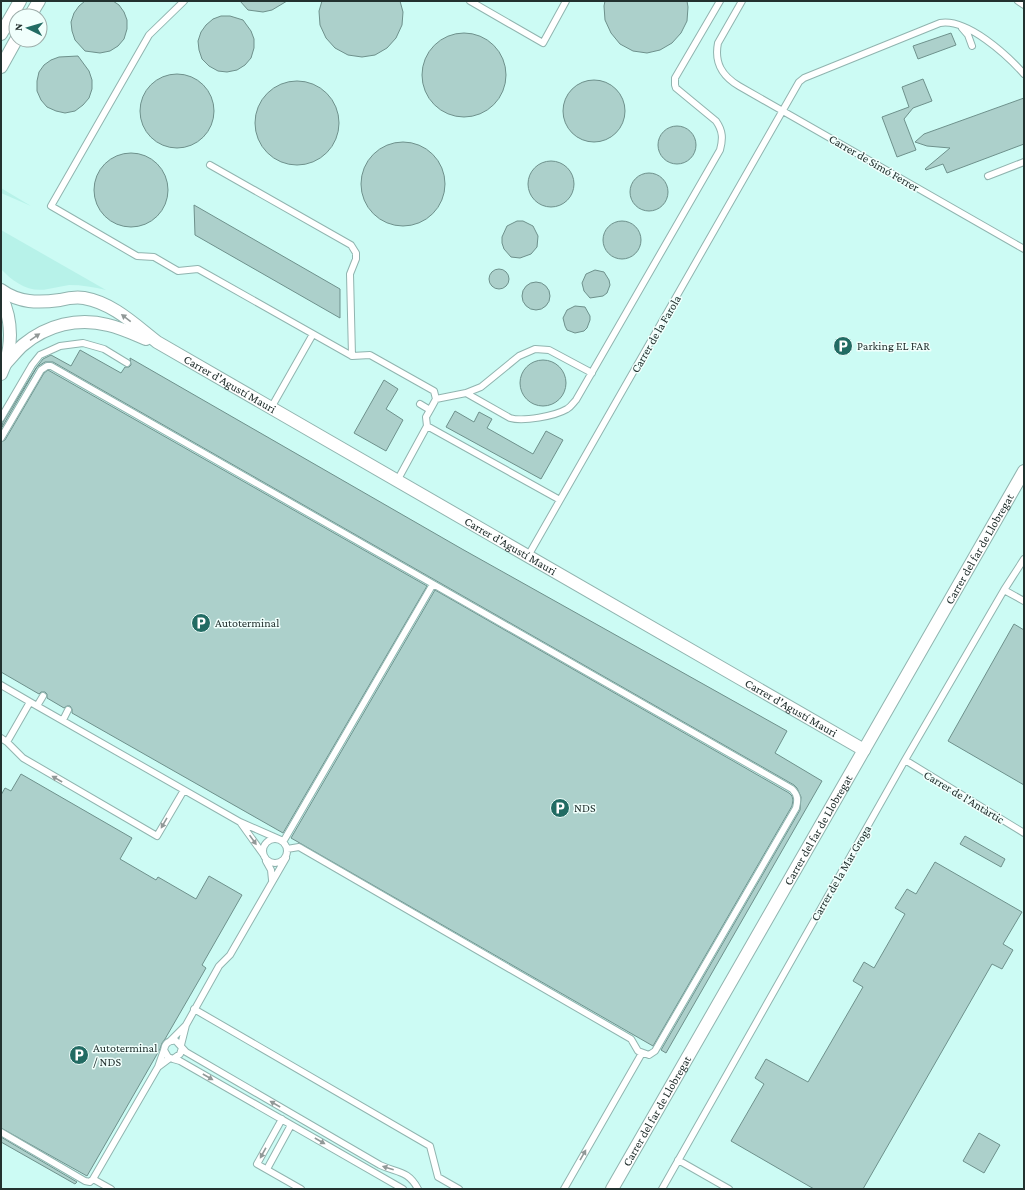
<svg xmlns="http://www.w3.org/2000/svg" width="1025" height="1190" font-family="'Crimson Pro',serif">
  <rect width="100%" height="100%" fill="#f0fffc"/>
  <!-- built -->
  <path fill="#ccfbf4" fill-rule="evenodd" d="M1,1H1024V1189H1ZM16,16H40V40H16Z"/>
  <!-- green -->
  <path fill="#b7f2e9" d="M1,188L31,206L1,193Z
    M1,230L106,290C94,287 82,285 69,285C62,286 55,288 48,289C29,293 13,282 1,269Z"/>
  <!-- building -->
  <path fill="#acd0cb" stroke="#6e918c" d="M85,1H113L119,5L124,12L127,20V29L124,39L118,46L110,51L100,53L85,51L75,40L72,31L71,22L74,13L79,6Z
    M240,1H287L272,10L263,12L248,10Z
    M322,1H400L403,12L402,25L396,38L387,48L375,55L362,57L348,55L335,48L326,38L320,25L319,11Z
    M605,1H687L688,7L687,21L681,33L672,43L660,50L647,53L633,51L620,44L611,33L605,20L604,6Z
    M221,16H230L243,20L251,31L254,39V48L251,58L245,65L237,70L227,72L218,71L209,66L202,59L199,50L198,41L201,32L206,25L213,19Z
    M951,33L956,45L918,59L913,46Z
    M422 75a42 42 0 1 1 84 0a42 42 0 1 1-84 0Z
    M78,56L89,71L92,80V89L89,98L83,105L75,111L65,113L56,111L47,107L41,100L37,91V81L39,72L44,65L51,60L59,57Z
    M140 111a37 37 0 1 1 74 0a37 37 0 1 1-74 0Z
    M923,79L932,101L913,108L904,119L916,150L897,157L882,117L909,107L902,87Z
    M563 111a31 31 0 1 1 62 0a31 31 0 1 1-62 0Z
    M255 123a42 42 0 1 1 84 0a42 42 0 1 1-84 0Z
    M1024,98V144L947,173L943,164L926,170L925,169L950,148L927,146L915,142L924,134Z
    M658 145a19 19 0 1 1 38 0a19 19 0 1 1-38 0Z
    M361 184a42 42 0 1 1 84 0a42 42 0 1 1-84 0Z
    M94 190a37 37 0 1 1 74 0a37 37 0 1 1-74 0Z
    M528 184a23 23 0 1 1 46 0a23 23 0 1 1-46 0Z
    M630 192a19 19 0 1 1 38 0a19 19 0 1 1-38 0Z
    M194,205L340,289V318L195,235Z
    M517,221H523L533,226L538,236L537,247L531,254L520,258L511,257L504,249L502,243V237L507,226Z
    M603 240a19 19 0 1 1 38 0a19 19 0 1 1-38 0Z
    M489 279a10 10 0 1 1 20 0a10 10 0 1 1-20 0Z
    M595,270L604,272L609,280L610,285L607,293L603,296L590,298L584,291L582,283L586,274Z
    M522 296a14 14 0 1 1 28 0a14 14 0 1 1-28 0Z
    M575,306L585,307L590,316V320L587,328L584,331L575,333L567,330L565,326L563,318L567,310Z
    M80,350L121,373L125,367H129L131,365L130,358L462,549L787,731L775,753L822,781L666,1053L661,1050L800,810L801,797L797,788L794,785L53,362H45L37,367L1,429L3,422L36,368L43,359L51,355L71,366Z
    M520 383a23 23 0 1 1 46 0a23 23 0 1 1-46 0Z
    M48,370L427,586L283,833L72,713V709L70,706H67L64,708L47,698V694L45,692H41L39,694L1,672V442L5,440L44,373Z
    M384,380L398,389L386,409L403,420L386,451L354,433Z
    M455,411L474,422L479,412L492,419L487,428L533,454L546,431L563,440L541,479L446,427Z
    M435,590L789,793L792,796L793,800L792,806L653,1046L291,838Z
    M1014,624L1024,630V785L948,741Z
    M21,774L132,838L120,859L156,880L158,877L196,899L209,876L242,895L202,965L206,968L165,1039L162,1043L160,1049L87,1176L1,1128V795L5,788L11,791Z
    M965,836L1005,859L1001,867L960,844Z
    M935,862L1022,912L1003,944L1013,950L1002,969L992,964L863,1189H814L731,1141L764,1084L755,1078L766,1059L808,1082L863,987L853,981L864,962L874,968L905,914L895,908L907,889L916,894Z
    M979,1133L1000,1145L984,1173L963,1161Z
    M1,1137L77,1182L75,1184L1,1142Z"/>
  <g fill="none" stroke-linecap="round" stroke-linejoin="round">
    <!-- lane casing -->
    <g stroke="#90b4af" stroke-width="8">
      <path id="lane" d="M184,1L149,35L51,206L137,256L154,257L178,271L198,269L352,356L370,355L434,391L436,399
        M470,1L543,43L566,1
        M742,1L718,43C714,63 722,76 739,86L1024,249
        M1018,1L1024,5
        M962,28L968,35L972,46
        M210,165L351,245L356,253V259L350,274L352,356
        M988,176L1024,162
        M466,393L481,387L519,356L535,349L549,350L592,373
        M271,408L313,334
        M430,410L436,399L466,393L510,418C523,422 555,416 567,409C571,407 573,403 576,400L720,150C723,139 723,131 716,121L676,88L675,85V78L720,1
        M1,418L32,365L40,355L49,351L60,346L83,343L104,349L127,363
        M427,426L560,500
        M1,438L41,370L47,366H51L433,584
        M397,481L427,426L426,417L430,410L420,404
        M528,556L799,82L804,78L940,23C967,18 1007,55 1024,74
        M1004,590L1024,601
        M1,685L37,706L43,696
        M37,706L240,822
        M63,720L68,710
        M1,738L7,742L30,702
        M7,742L23,758L157,836L184,790
        M905,760L1024,833
        M263 851a12 12 0 1 1 24 0a12 12 0 1 1-24 0Z
        M283,842L433,584L792,789C798,795 798,800 796,808L655,1051L649,1055L638,1051L631,1039L299,847L287,849
        M263,854L240,822L281,840
        M266,861L271,870L272,880
        M194,1009L430,1146L438,1177L459,1189
        M186,1025L219,966L230,955L286,858
        M170,1041L186,1025L181,1045
        M182,1048L180,1054L173,1059L168,1057L164,1050C165,1043 169,1040 176,1041L186,1052L380,1165C397,1173 408,1170 418,1189
        M164,1050L158,1067L170,1058
        M173,1059L180,1061L403,1189
        M282,1119L257,1164L301,1189
        M1,1132L85,1181L90,1182L93,1179L158,1067
        M678,1160L729,1189
        M267,1169L291,1125
        M93,1179L111,1189
        M564,1189L642,1053
        M662,1189L905,760L1004,590L1024,559"/>
    </g>
    <!-- street casing -->
    <g stroke="#90b4af" stroke-width="14">
      <g id="street">
        <path d="M30,16L39,1"/>
        <path d="M1,34L20,1"/>
        <path d="M1,67L16,40"/>
        <path id="s1" d="M1,290C19,303 38,303 60,300C68,298 76,297 84,298C113,303 135,325 157,342L864,750"/>
        <path d="M1,296C13,321 13,349 1,374"/>
        <path d="M6,363C12,357 17,350 23,345C47,325 78,317 108,325C121,328 134,334 146,339"/>
        <path id="s2" d="M612,1189L1024,471"/>
      </g>
    </g>
    <!-- lane -->
    <use href="#lane" stroke="#fff" stroke-width="6"/>
    <!-- street -->
    <use href="#street" stroke="#fff" stroke-width="12"/>
  </g>
  <!-- one-way arrows -->
  <defs><path id="oneway-solid" d="M-6-.8H1V-3.2L6.5 0L1 3.2V.8H-6Z"/></defs>
  <g fill="#919897">
    <use href="#oneway-solid" transform="translate(126 318) rotate(-142)"/>
    <use href="#oneway-solid" transform="translate(35 337) rotate(-34)"/>
    <use href="#oneway-solid" transform="translate(57 779) rotate(-150)"/>
    <use href="#oneway-solid" transform="translate(164 823) rotate(120)"/>
    <use href="#oneway-solid" transform="translate(253 840) rotate(55)"/>
    <use href="#oneway-solid" transform="translate(208 1077) rotate(30)"/>
    <use href="#oneway-solid" transform="translate(275 1104) rotate(-150)"/>
    <use href="#oneway-solid" transform="translate(320 1141) rotate(30)"/>
    <use href="#oneway-solid" transform="translate(263 1153) rotate(119)"/>
    <use href="#oneway-solid" transform="translate(583 1155) rotate(-60)"/>
    <use href="#oneway-solid" transform="translate(388 1168) rotate(-162)"/>
  </g>
  <!-- icons -->
  <defs>
    <g id="parking-disc" transform="scale(1)"><circle r="9.5" fill="#226b63" stroke="#f0fffc"/><path d="M-3.5-5.5H1a3.5 3.5 0 0 1 0 7H-1V5.5H-3.5ZM-1-3.4V-.6H.8a1.4 1.4 0 0 0 0-2.8Z" fill="#fff"/></g>
  </defs>
  <g fill-rule="evenodd">
    <use href="#parking-disc" x="843" y="346"/>
    <use href="#parking-disc" x="201" y="623"/>
    <use href="#parking-disc" x="560" y="808"/>
    <use href="#parking-disc" x="79" y="1055"/>
  </g>
  <g text-anchor="middle" stroke-width="3" stroke-linejoin="round" paint-order="stroke">
    <!-- street labels -->
    <g font-size="12" fill="#23312f" stroke="#f0fffc">
      <text transform="translate(874 163) rotate(30)" y="4">Carrer de Simó Ferrer</text>
      <text transform="translate(656 334) rotate(-60)" y="4">Carrer de la Farola</text>
      <text dy="4" stroke="none"><textPath href="#s1" startOffset="256">Carrer d'Agustí Mauri</textPath></text>
      <text dy="4" stroke="none"><textPath href="#s1" startOffset="580">Carrer d'Agustí Mauri</textPath></text>
      <text dy="4" stroke="none"><textPath href="#s2" startOffset="738">Carrer del far de Llobregat</textPath></text>
      <text dy="4" stroke="none"><textPath href="#s1" startOffset="904">Carrer d'Agustí Mauri</textPath></text>
      <text transform="translate(964 797) rotate(31)" y="4">Carrer de l'Antàrtic</text>
      <text dy="4" stroke="none"><textPath href="#s2" startOffset="414">Carrer del far de Llobregat</textPath></text>
      <text transform="translate(841 873) rotate(-60)" y="4">Carrer de la Mar Groga</text>
      <text dy="4" stroke="none"><textPath href="#s2" startOffset="90">Carrer del far de Llobregat</textPath></text>
    </g>
    <!-- poi labels -->
    <g font-size="12" fill="#23312f" stroke="#f0fffc" text-anchor="start">
      <text x="857" y="350">Parking EL FAR</text>
      <text x="215" y="627">Autoterminal</text>
      <text x="574" y="812">NDS</text>
      <text x="93" y="1052">Autoterminal<tspan x="93" dy="14">/ NDS</tspan></text>
    </g>
  </g>
  <!-- border -->
  <rect width="1025" height="1190" fill="none" stroke="#23312f" stroke-width="4"/>
  <!-- north arrow -->
  <g transform="translate(28 28) rotate(275)"><circle r="19" fill="#f0fffc" stroke="#9eadaa"/>
  <path d="M0-3L7 15L0 10L-7 15Z" fill="#226b63"/>
  <text y="-6" font-size="11" font-weight="bold" text-anchor="middle" fill="#23312f">N</text>
  </g>
</svg>
